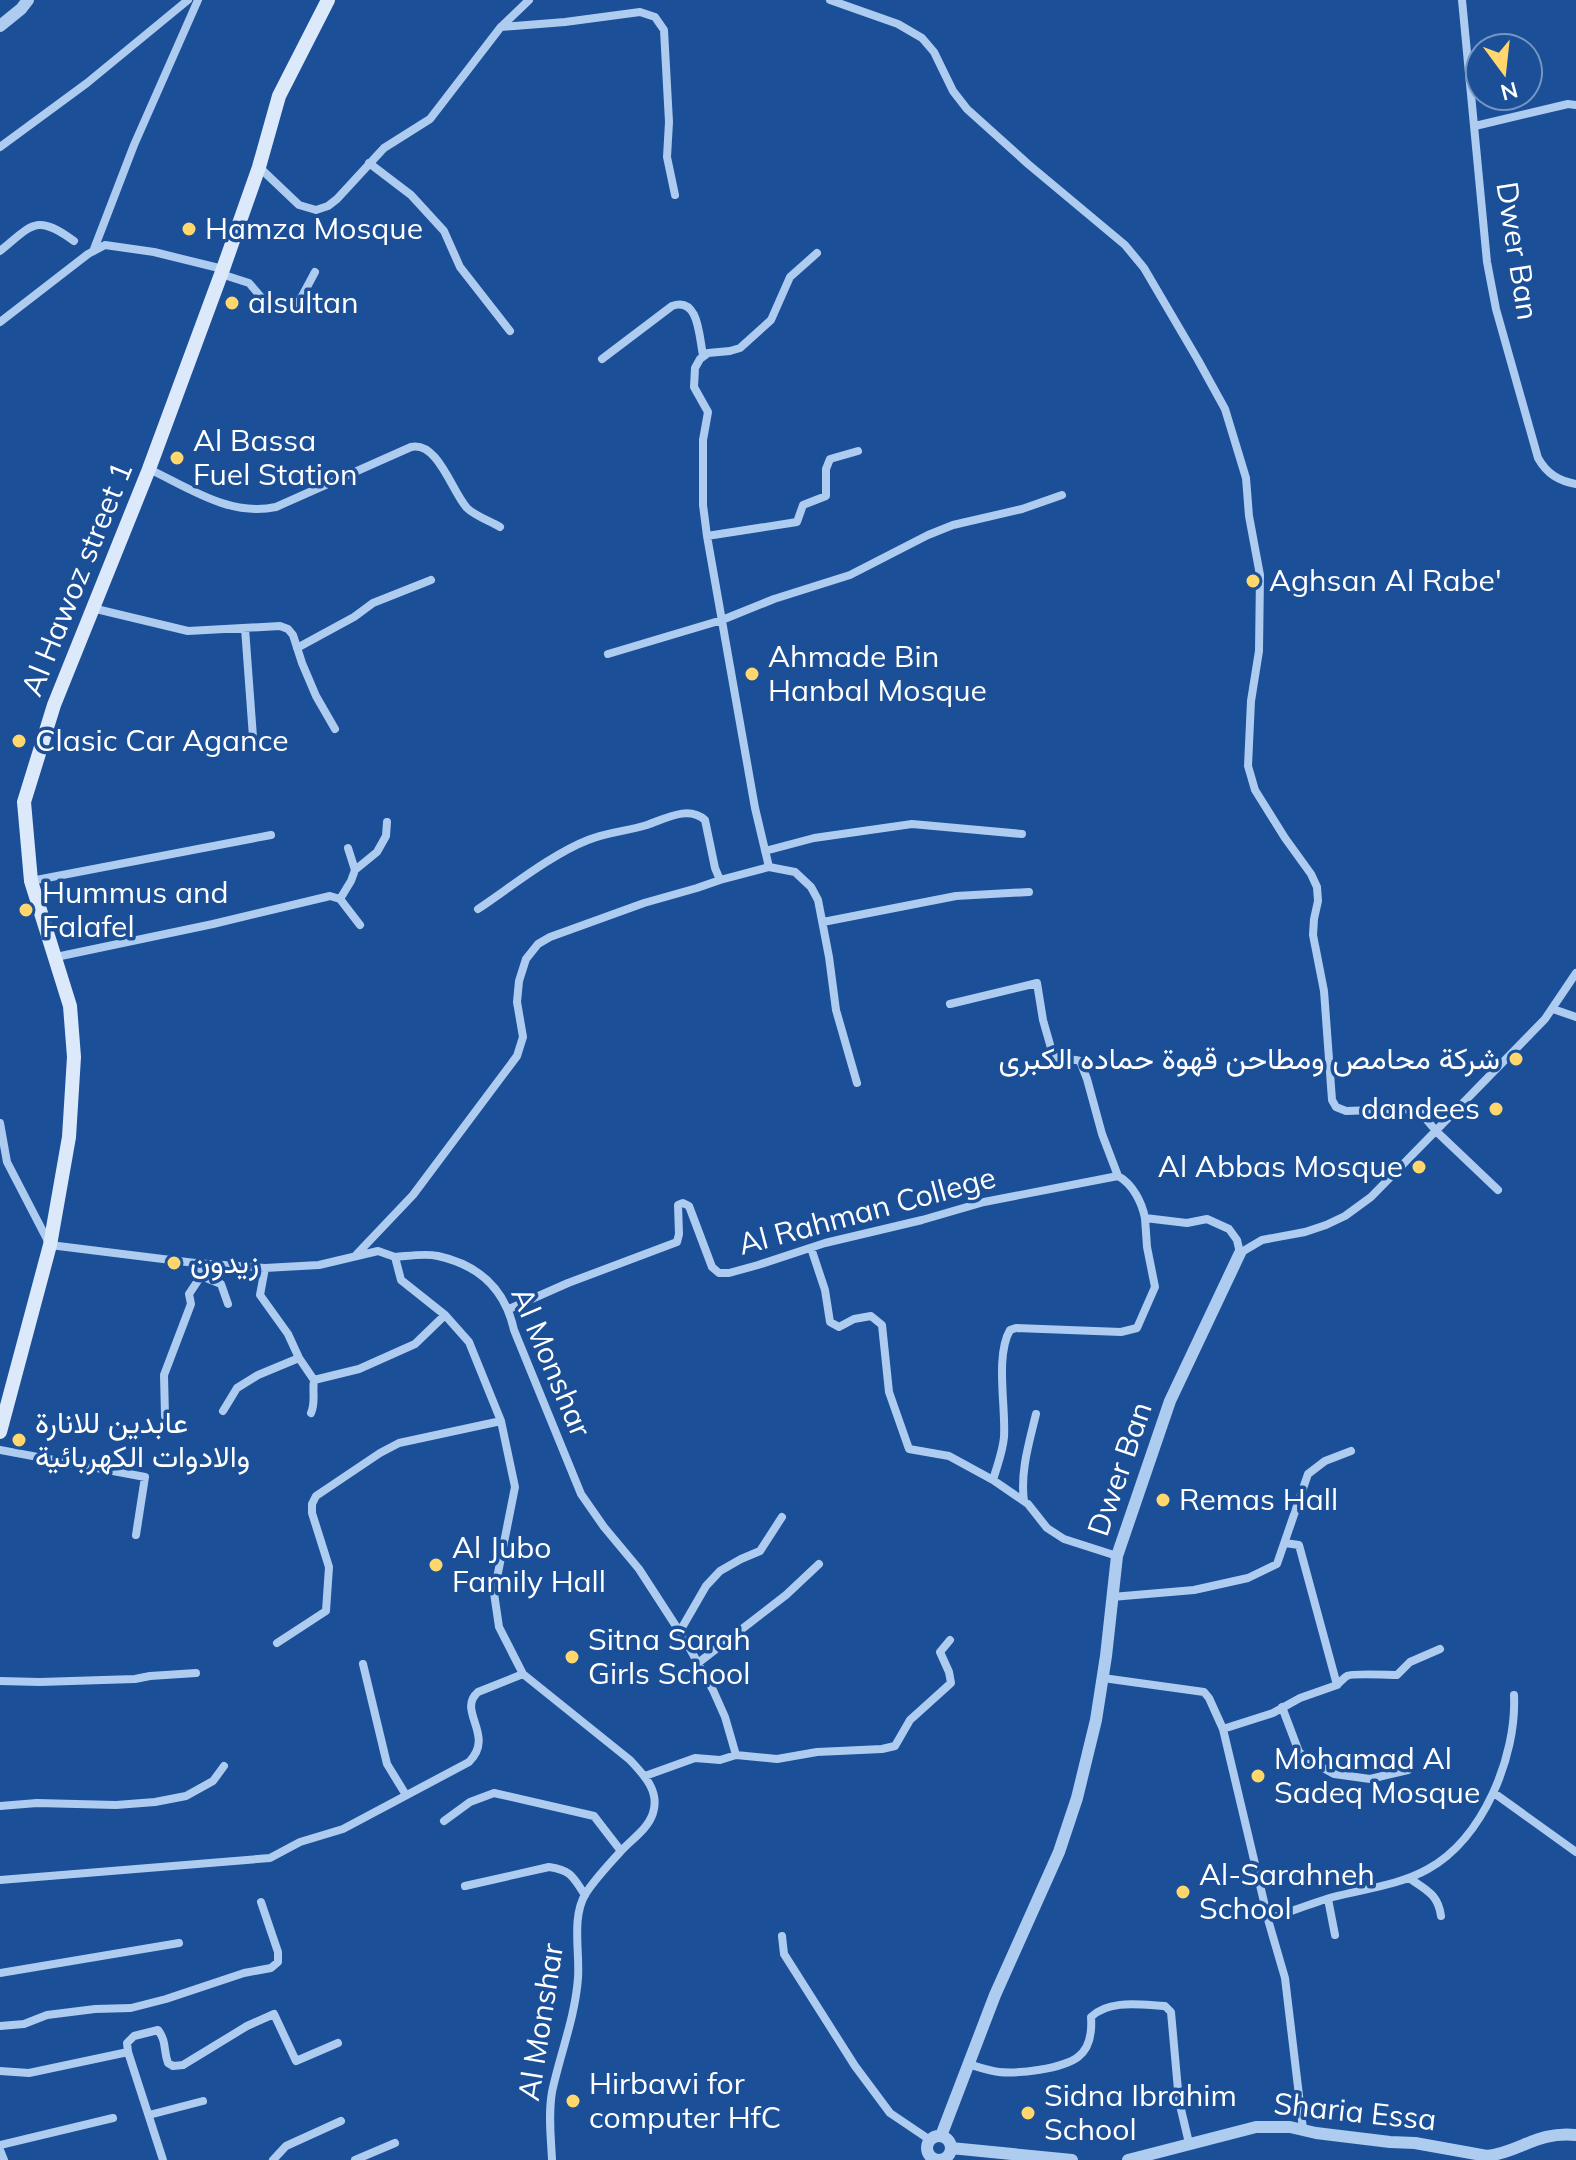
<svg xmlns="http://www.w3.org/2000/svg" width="1576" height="2160" font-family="Mulish,Vazirmatn,sans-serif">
  <rect width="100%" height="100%" fill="#1b4f97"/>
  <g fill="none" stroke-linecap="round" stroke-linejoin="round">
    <!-- minor -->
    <path stroke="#aecbf0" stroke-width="8" d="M830,0L898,24L922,38L934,52L953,91L967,109L1028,164L1125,245L1144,268L1198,360L1225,409L1246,478L1249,516L1260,575L1259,651L1251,701L1248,766L1255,790L1285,838L1311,874L1317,887L1318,901L1314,919L1313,935L1324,991L1332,1100L1336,1107L1346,1111L1404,1109L1420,1112L1437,1132L1498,1190
      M1462,0L1487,262L1496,309L1538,458C1547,474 1559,481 1576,484
      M501,27L565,22L640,12L655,17L664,30L669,122L667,157L675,195
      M1528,70L1534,69
      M1475,126L1568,104L1576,105
      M0,147L87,83L188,0
      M369,163L411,195L444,231L460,267L510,331
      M259,167L299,205L316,210L328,206L337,199L384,148L430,119L500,28L529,0
      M94,249L134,145L198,0
      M0,251C32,225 36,213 74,241
      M221,274L249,283L262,298L285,306L294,304L300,300L315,272
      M0,322L88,254L105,245L154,252L223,269
      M602,359L672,306C699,296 699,337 703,355
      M149,469C189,488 230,517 276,507L411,447C438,441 452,492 467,508C475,516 490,521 500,527
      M707,536L797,522L803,505L826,496V469L830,459L858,451
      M92,608L188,631L280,626L288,629L293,635L302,663L316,696L335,729
      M245,628L253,737
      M297,648L354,617L373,603L431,580
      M608,654L722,620L774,599L850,575L928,535L953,525L1022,509L1062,495
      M348,848L355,870
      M765,851L814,838L912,824L1022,834
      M769,867L755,808L707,536L703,505V440L708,412L694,387L695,368L700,359L708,353L730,351L740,348L771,320L790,277L817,253
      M31,881L271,835
      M340,899L360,925
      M478,909C511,887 552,854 588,840C607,832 628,831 647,825C665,819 688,805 705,820L715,868L720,880
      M823,922L956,896L1029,892
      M56,957L213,924L330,896L340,899L351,881L355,870L377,852L386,836L387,822
      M950,1004L1037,983L1043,1020L1053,1055C1061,1062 1071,1058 1080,1061L1087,1079L1102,1134L1118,1176
      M1553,1009L1576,1017
      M0,1123L7,1162L50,1245L195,1263L265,1268L319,1265L378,1251L395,1257L401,1280L445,1315L469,1342L501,1421L515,1487L494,1593L499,1627L523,1674L630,1760C644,1775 660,1791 653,1813C648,1829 632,1839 621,1851C609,1864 595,1879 586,1893C571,1917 580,1952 578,1978C575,2018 560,2054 552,2092C548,2115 551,2138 552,2160
      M811,1248L825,1290L830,1322L839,1327L854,1319L871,1316L882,1325L889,1392L909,1449L949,1456L993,1480L1028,1504L1047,1528L1064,1539L1117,1556
      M356,1255L413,1195L517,1056L523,1037L517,1002L519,981L526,959L538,944L550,937L644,903L697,888L720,880L769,867L795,872L811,887L818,900L829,957L836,1010L857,1083
      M395,1257C409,1256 425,1253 438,1256C479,1265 505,1289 514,1330L581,1494L604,1527L639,1569L685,1640L713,1690L725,1717L736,1755
      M265,1268L260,1295L288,1334L299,1358L314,1380L359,1369L415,1344L445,1315
      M201,1276L221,1284L228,1304
      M509,1309L568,1283L677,1242L679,1234L678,1205L683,1203L689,1206L712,1267L719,1273H729L758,1265L825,1243L922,1220L984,1202L1118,1176C1133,1184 1142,1203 1145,1218L1187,1223L1207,1219L1229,1229L1237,1240L1240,1253L1262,1240L1305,1232L1326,1225L1345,1216L1371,1197L1545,1019L1576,973
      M223,1411L237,1388L258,1375L299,1358
      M311,1413C316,1402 312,1392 314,1380
      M165,1416L164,1375L191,1304L189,1294L201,1276L195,1263
      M0,1450L145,1477L136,1535
      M993,1480C997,1466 1003,1451 1004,1437C1006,1407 995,1356 1010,1330L1016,1328L1121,1332L1137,1328L1155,1287L1147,1247L1145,1218
      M1024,1501C1020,1472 1029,1443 1036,1414
      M1112,1597L1194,1590L1248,1578L1277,1564L1308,1474L1325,1461L1351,1451
      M680,1631L706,1586L720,1571L741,1559L760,1551L782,1517
      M277,1643L326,1611L329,1567L312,1513V1504L316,1496L380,1453L399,1443L501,1421
      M698,1663L786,1595L819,1564
      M363,1664L387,1764L406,1795
      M1103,1678L1204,1692L1209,1698L1223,1729L1269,1923L1285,1978L1303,2129
      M0,1681L40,1682L135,1679L150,1676L196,1673
      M1337,1685C1338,1684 1345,1677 1347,1676C1352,1673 1388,1675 1397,1675L1410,1662L1440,1649
      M1282,1707L1299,1752L1314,1763L1334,1774L1370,1779L1408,1770
      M1223,1729L1273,1713L1300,1698L1337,1685L1299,1545L1285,1543
      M645,1776L695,1758L720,1760L736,1755L777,1759L817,1752L882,1749L895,1746L910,1720L951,1683L949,1672L940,1652L950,1640
      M1494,1793L1576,1852
      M0,1806L37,1803L116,1805L155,1802L186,1796L213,1781L224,1766
      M444,1821L470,1802L494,1793L594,1816L621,1851
      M1409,1878C1426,1890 1438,1894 1441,1916
      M0,1880L270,1858L300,1842L343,1829L469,1762C496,1735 456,1711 478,1692L523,1674
      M465,1886L549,1867C571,1870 573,1877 585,1895
      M1328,1899L1335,1935
      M1269,1919C1290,1912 1312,1903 1333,1897C1364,1889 1400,1885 1428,1869C1483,1839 1517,1756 1514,1695
      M782,1936L784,1954L855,2066L890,2113L930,2140
      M0,1973L179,1943
      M0,2026L24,2024L47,2015L95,2009L131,2008L166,1999L244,1973L271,1968L278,1962V1952L261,1902
      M968,2064C978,2067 989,2071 999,2072C1018,2074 1062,2069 1078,2057C1090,2048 1092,2031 1091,2017C1109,1999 1142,2005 1165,2006L1171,2012L1179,2101L1189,2143
      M0,2071L29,2073L128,2052
      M149,2115L203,2101
      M0,2145L113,2118
      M0,2150L4,2160
      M163,2160L128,2052L127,2043L134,2036L158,2030C167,2042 163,2049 168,2063L173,2066L183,2065L247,2026L274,2014L296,2061L338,2043
      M273,2160L286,2146L341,2121
      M355,2160L395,2143"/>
    <!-- tertiary -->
    <path stroke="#aecbf0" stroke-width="12" d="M0,26L21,9L28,0
      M941,2136L995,1995L1059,1852L1077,1798L1096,1720L1106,1656L1117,1556L1170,1401L1240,1253
      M927 2148a12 12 0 1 1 24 0a12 12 0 1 1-24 0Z
      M951,2148L1072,2160
      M1128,2160L1256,2127H1290L1316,2133L1390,2142L1415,2143L1487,2156C1520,2152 1537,2131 1576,2135"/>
    <!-- secondary -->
    <path stroke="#dce9fb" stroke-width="14" d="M0,1432L50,1245L69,1137L74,1057L70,1006L31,881L24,802L54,705L149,469L223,269L259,167L279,96L328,0"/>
  </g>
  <!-- markers -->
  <g fill="#ffd76d" stroke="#1b4f97" stroke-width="3">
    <circle cx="189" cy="229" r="8"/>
    <circle cx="232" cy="303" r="8"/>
    <circle cx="177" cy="458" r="8"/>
    <circle cx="1253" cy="581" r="8"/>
    <circle cx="752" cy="674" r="8"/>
    <circle cx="19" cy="741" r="8"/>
    <circle cx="26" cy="910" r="8"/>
    <circle cx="1516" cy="1059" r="8"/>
    <circle cx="1496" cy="1109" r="8"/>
    <circle cx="1419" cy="1167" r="8"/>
    <circle cx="174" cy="1263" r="8"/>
    <circle cx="19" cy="1440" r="8"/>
    <circle cx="1163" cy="1500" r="8"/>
    <circle cx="436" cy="1565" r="8"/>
    <circle cx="572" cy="1657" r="8"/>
    <circle cx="1258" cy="1776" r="8"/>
    <circle cx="1183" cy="1892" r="8"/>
    <circle cx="573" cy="2101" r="8"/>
    <circle cx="1028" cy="2113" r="8"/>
  </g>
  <g text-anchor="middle" stroke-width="7" stroke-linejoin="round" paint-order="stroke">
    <!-- poi labels -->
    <g font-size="30" fill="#fff" stroke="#1b4f97" text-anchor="start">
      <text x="205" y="239">Hamza Mosque</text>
      <text x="248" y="313">alsultan</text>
      <text x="193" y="451">Al Bassa<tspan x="193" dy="34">Fuel Station</tspan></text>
      <text x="1269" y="591">Aghsan Al Rabe'</text>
      <text x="768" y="667">Ahmade Bin<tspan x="768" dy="34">Hanbal Mosque</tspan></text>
      <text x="35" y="751">Clasic Car Agance</text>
      <text x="42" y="903">Hummus and<tspan x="42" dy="34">Falafel</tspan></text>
      <text x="1500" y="1069" text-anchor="end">شركة محامص ومطاحن قهوة حماده الكبرى</text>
      <text x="1480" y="1119" text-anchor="end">dandees</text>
      <text x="1403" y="1177" text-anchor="end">Al Abbas Mosque</text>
      <text x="190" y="1273">زيدون</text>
      <text x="35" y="1433">عابدين للانارة<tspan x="35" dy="34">والادوات الكهربائية</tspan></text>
      <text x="1179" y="1510">Remas Hall</text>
      <text x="452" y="1558">Al Jubo<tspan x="452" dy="34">Family Hall</tspan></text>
      <text x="588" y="1650">Sitna Sarah<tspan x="588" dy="34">Girls School</tspan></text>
      <text x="1274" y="1769">Mohamad Al<tspan x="1274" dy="34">Sadeq Mosque</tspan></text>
      <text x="1199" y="1885">Al-Sarahneh<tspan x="1199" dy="34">School</tspan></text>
      <text x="589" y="2094">Hirbawi for<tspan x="589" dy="34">computer HfC</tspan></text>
      <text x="1044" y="2106">Sidna Ibrahim<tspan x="1044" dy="34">School</tspan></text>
    </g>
    <!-- street labels -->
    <g font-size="30" fill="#fff" stroke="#1b4f97">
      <text transform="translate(1517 251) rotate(81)" y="10">Dwer Ban</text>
      <text transform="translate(77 579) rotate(-68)" y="10">Al Hawoz street 1</text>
      <text transform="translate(867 1211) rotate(-15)" y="10">Al Rahman College</text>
      <text transform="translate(551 1362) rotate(67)" y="10">Al Monshar</text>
      <text transform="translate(1120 1469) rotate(-71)" y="10">Dwer Ban</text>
      <text transform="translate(541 2022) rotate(-81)" y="10">Al Monshar</text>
      <text transform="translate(1355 2112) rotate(6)" y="10">Sharia Essa</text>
    </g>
  </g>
  <!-- north arrow -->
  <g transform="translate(1504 72) rotate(165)"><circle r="38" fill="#1b4f97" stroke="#7695c1" stroke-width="2"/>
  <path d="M0-6L14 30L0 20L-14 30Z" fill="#ffd76d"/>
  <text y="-12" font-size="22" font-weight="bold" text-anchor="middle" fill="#ffffff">N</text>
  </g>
</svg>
